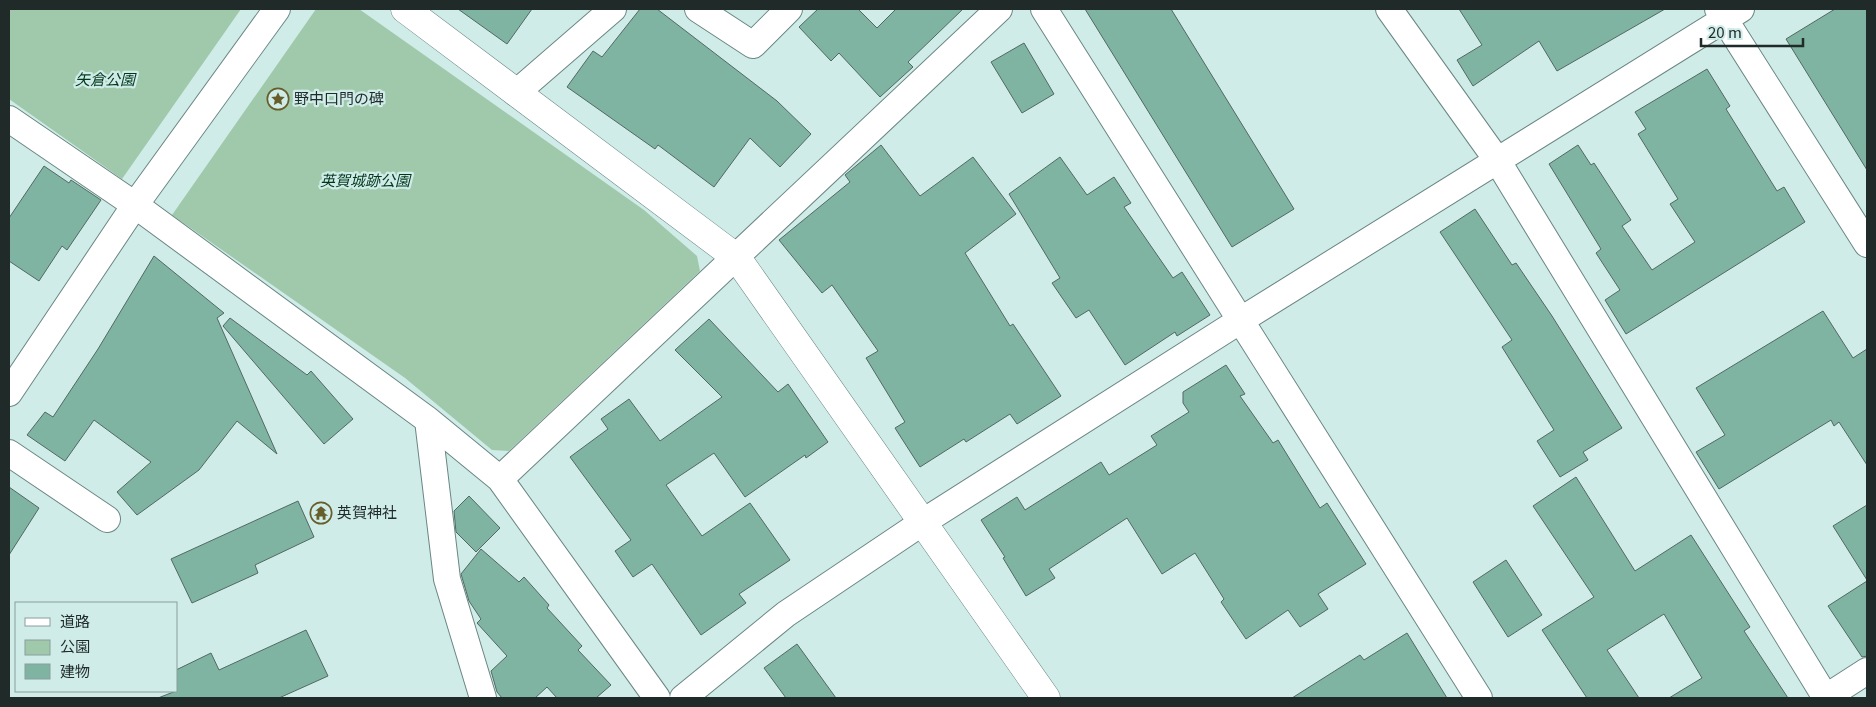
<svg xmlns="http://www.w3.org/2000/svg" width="1876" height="707" font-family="Georgia,'Noto Sans JP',serif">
  <rect width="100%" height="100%" fill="#cfece9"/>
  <!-- green -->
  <path fill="#a0c9ab" d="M9,9H241L122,179L9,99Z
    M316,9H359L644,210L697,256L700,271L509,451L492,450L405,378L172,215Z"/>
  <!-- building -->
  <path fill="#80b4a2" stroke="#526961" d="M458,9H532L507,44Z
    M640,9H657L777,101L811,134L780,167L750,138L714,187L658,145L655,149L567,87L593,51L602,57Z
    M818,9H858L877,28L896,9H963L908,62L913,67L880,97L839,53L831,61L799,27Z
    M1085,9H1171L1294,209L1232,247Z
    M1459,9H1665L1557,71L1539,41L1473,86L1457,60L1482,45Z
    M1835,9H1867V170L1786,39Z
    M1024,43L1054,94L1022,113L991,62Z
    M1707,69L1730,106L1726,109L1777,191L1784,187L1805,222L1626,334L1605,300L1620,290L1596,253L1601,249L1549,164L1578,145L1591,165L1594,163L1631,220L1622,226L1652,270L1695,242L1670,204L1678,199L1638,134L1646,129L1635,112Z
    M881,145L920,196L973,157L1016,214L965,253L1010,326L1013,324L1061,396L1017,424L1010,414L966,442L964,439L920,467L895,428L905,422L866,358L878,351L832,285L822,293L779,240L850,182L845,175Z
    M1060,157L1087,195L1114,177L1131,203L1124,207L1173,278L1182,272L1210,315L1177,336L1175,332L1125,365L1089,310L1076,318L1052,283L1060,278L1009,194Z
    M44,166L69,183L71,180L101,200L67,250L62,246L39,281L9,261V218Z
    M1475,209L1512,265L1516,263L1552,316L1622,428L1583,452L1588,460L1560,477L1537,441L1554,430L1502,347L1512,340L1440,232Z
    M154,256L224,313L217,318L277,454L237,421L199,470L137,515L117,492L151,462L94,420L65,461L27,435L45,412L53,417L98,349Z
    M1823,311L1853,358L1867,349V465L1839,422L1834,426L1831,420L1719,489L1696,452L1725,435L1696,388Z
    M230,318L307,375L311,371L353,419L324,444L223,326Z
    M709,319L778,392L788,384L828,442L806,458L805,455L745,497L714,453L666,485L702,536L750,503L790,560L739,594L746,603L701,635L652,564L633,577L615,551L631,540L570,457L608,429L601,419L629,399L660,441L722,397L675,350Z
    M1226,365L1245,394L1240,396L1273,443L1278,440L1320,508L1327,503L1366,564L1318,594L1328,609L1300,627L1288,610L1246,639L1221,602L1224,599L1195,553L1162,574L1127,518L1049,569L1055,578L1026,596L1003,558L1005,557L981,520L1017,497L1025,510L1101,462L1109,475L1157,445L1151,436L1189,412L1183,403V392Z
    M1576,477L1635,571L1691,535L1750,627L1744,631L1788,698H1669L1702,678L1664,614L1607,650L1639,698H1587L1542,630L1594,597L1533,506Z
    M9,487L39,508L9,555Z
    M469,496L500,528L476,552L456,532L454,511Z
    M298,501L314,537L255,565L258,573L192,603L171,559Z
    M1867,505V580L1833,526Z
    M481,549L519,582L524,577L549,605L547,608L582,646L578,650L611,685L596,698H557L547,687L535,698H502L497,692L491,671L507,656L477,623L481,619L469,601L461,574Z
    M1506,560L1542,615L1508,637L1473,582Z
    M1867,581V656L1862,657L1828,606Z
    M306,630L328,676L279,698H158L176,691V670L211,653L219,670Z
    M1407,633L1447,698H1292L1360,655L1364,660Z
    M797,644L836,698H786L764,668Z"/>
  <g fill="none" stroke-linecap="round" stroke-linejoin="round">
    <!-- minor casing -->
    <g stroke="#6b8683" stroke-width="28">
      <path id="minor" d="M698,9L753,45L789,9
        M1044,9L1479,698
        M1389,9L1497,160L1826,698
        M1718,9L1867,244
        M516,93L613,9
        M9,119L135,205L428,420L500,479L657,698
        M9,393L135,205L277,9
        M428,420L447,579L483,698
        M9,453L107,519
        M500,479L999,9
        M683,698L786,614L923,522L1241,320L1741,9
        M1825,698L1867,671"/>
    </g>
    <!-- tertiary casing -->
    <g stroke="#6b8683" stroke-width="29">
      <path id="tertiary" d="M405,9L737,258L1046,698"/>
    </g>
    <!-- minor -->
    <use href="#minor" stroke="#fff" stroke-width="26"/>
    <!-- tertiary -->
    <use href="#tertiary" stroke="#fff" stroke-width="28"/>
  </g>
  <!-- icons -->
  <defs>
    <g id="sight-ring" transform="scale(1.125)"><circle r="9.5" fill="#cfece9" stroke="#675d2a" stroke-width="1.5"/><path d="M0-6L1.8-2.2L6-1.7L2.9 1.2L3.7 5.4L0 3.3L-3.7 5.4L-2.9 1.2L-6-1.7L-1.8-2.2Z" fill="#675d2a"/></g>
    <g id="temple-ring" transform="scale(1.125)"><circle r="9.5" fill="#cfece9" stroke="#675d2a" stroke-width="1.5"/><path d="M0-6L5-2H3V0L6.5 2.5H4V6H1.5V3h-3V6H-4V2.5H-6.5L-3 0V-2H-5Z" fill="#675d2a"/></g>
  </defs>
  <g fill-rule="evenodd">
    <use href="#sight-ring" x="278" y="99"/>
    <use href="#temple-ring" x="321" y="513"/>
  </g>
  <g text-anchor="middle" stroke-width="4.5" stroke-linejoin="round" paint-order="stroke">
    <!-- park labels -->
    <g font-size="15" font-style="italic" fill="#03371a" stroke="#cfece9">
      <text x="105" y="85">矢倉公園</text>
      <text x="365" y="186">英賀城跡公園</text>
    </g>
    <!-- poi labels -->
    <g font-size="15" fill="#1f2a29" stroke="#cfece9" text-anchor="start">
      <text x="294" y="104">野中口門の碑</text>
      <text x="337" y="518">英賀神社</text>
    </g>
  </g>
  <!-- border -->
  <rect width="1876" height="707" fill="none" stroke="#1f2a29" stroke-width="20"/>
  <!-- legend -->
  <rect x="15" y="602" width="162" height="90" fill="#cfece9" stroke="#899e9c"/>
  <rect x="25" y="618" width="25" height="8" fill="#ffffff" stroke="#899e9c"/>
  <text x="60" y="627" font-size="15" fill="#1f2a29">道路</text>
  <rect x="25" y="640" width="25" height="15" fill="#a0c9ab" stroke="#899e9c"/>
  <text x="60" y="652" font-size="15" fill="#1f2a29">公園</text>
  <rect x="25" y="664" width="25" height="15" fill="#80b4a2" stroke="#899e9c"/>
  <text x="60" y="677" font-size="15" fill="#1f2a29">建物</text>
  <!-- scale -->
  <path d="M1701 38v8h102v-8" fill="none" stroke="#1f2a29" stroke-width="2.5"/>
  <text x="1708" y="38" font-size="15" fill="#1f2a29" stroke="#cfece9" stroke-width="4" paint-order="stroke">20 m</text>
</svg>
